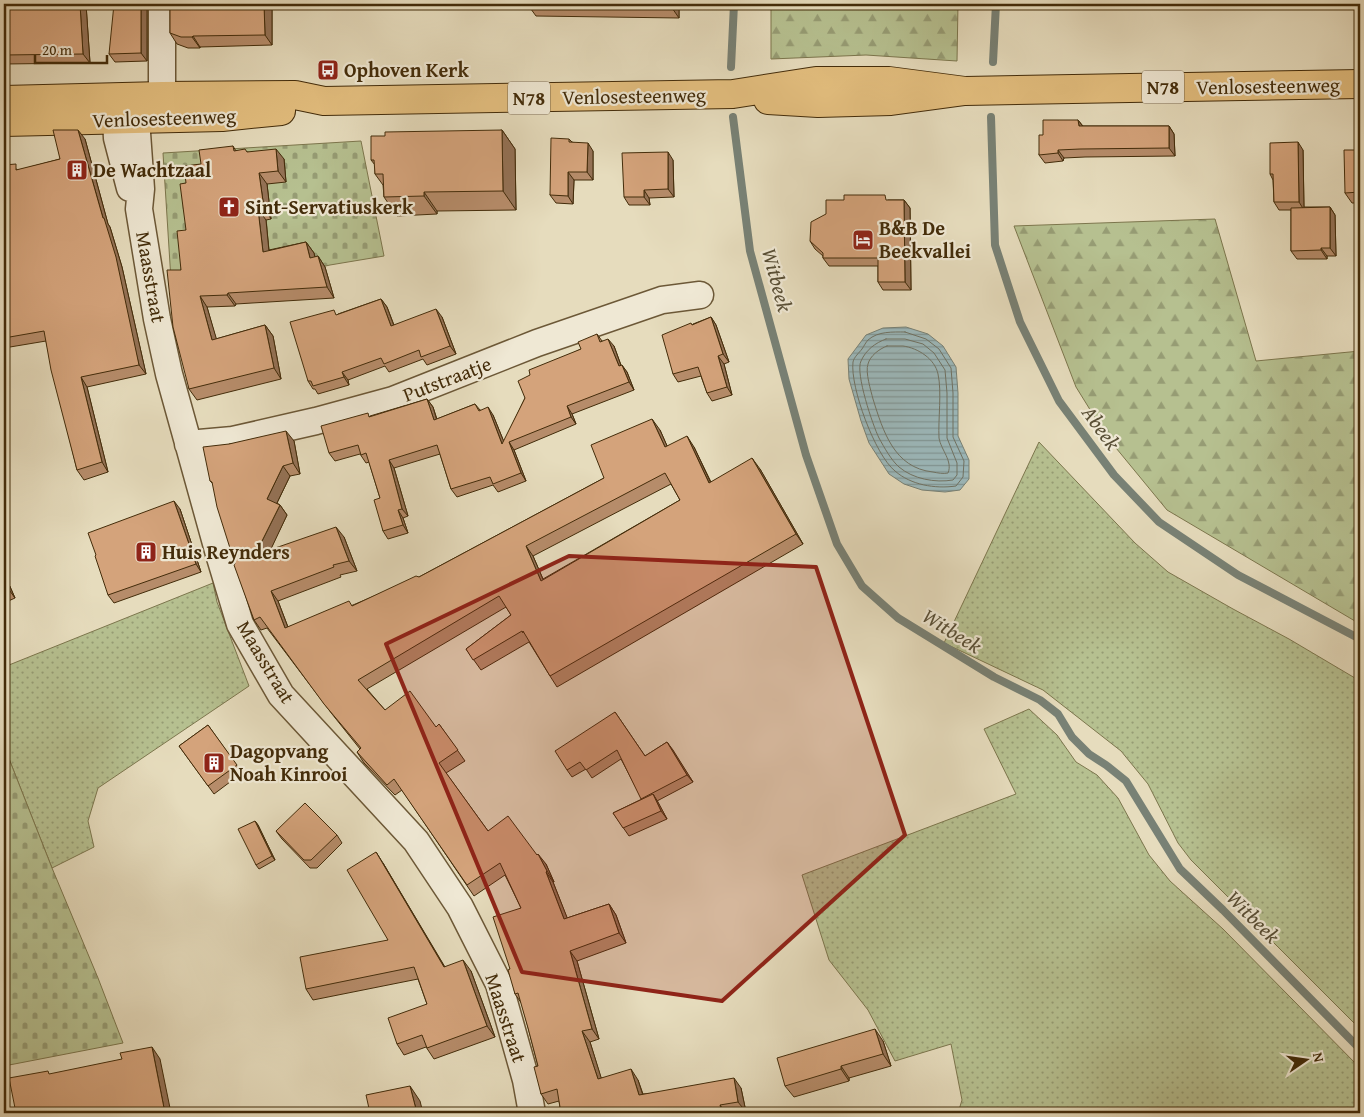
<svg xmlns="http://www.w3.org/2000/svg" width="1364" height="1117" font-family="'Gentium Book Plus',serif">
  <defs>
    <pattern id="grass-dots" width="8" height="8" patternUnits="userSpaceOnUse" patternTransform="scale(1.25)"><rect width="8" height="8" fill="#b6c090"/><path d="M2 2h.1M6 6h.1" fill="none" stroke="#969c74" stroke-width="1.8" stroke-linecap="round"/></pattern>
    <pattern id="forest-firs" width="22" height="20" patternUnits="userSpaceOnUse" patternTransform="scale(1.25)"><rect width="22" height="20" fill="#b6c090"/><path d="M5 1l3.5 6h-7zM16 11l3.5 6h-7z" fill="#969c74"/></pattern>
    <pattern id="cemetery-stones" width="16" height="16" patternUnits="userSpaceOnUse" patternTransform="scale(1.25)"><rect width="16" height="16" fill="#b6c090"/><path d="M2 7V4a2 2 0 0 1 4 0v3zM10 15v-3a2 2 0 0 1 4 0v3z" fill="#969c74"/></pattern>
    <pattern id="water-rules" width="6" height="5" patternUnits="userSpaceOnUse" patternTransform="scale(1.25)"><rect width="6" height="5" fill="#9cb9bc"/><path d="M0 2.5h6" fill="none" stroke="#819797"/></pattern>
  </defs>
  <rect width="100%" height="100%" fill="#e6dcbd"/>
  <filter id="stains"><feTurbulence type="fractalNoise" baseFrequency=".004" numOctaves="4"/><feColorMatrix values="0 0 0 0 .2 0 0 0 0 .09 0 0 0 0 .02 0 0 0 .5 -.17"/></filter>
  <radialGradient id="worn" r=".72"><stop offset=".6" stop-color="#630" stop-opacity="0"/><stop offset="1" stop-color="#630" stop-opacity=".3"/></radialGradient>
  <!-- grass -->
  <path fill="url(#grass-dots)" stroke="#7c764d" d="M1039,442L1135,543L1168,572L1233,609L1289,639L1360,681V1029L1191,860L1178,843L1148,784L1121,751L1043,690L944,643Z
    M213,583L217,602L249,686L98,788L88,821L94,847L52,868L4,746V667Z
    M1029,709L1057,735L1076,762L1097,775L1118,798L1149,855L1170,881L1223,929L1360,1068V1113H958L962,1100L951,1044L895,1061L868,1010L829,960L802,875L1016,794L984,729Z"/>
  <!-- forest -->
  <path fill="url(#forest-firs)" stroke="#7c764d" d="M771,4H958L957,61L866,55L771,59Z
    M1215,219L1256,361L1360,351V624L1167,510L1107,437L1076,387L1014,226Z"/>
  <!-- cemetery -->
  <path fill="url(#cemetery-stones)" stroke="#7c764d" d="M361,141L384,256L330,265L295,273L171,280L163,153Z
    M4,746L52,868L98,978L123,1043L4,1066Z"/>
  <!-- water -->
  <path fill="url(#water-rules)" stroke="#788175" d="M906,327L928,334L943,346L956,367L958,393V436L969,460V479L960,490L945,492L922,490L904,484L889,474L869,443L861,421L849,379L848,359L866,335L883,328Z"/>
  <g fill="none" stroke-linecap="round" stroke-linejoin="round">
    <!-- shore -->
    <path stroke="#707263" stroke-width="1" d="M905,332L926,339L939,349L951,368L953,393V437L964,461L963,477L956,486C935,489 911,485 895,471C875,455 850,387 853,362C854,357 859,353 862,349C864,346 866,342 868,340C878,331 893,332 905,332Z
      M886,339H905L923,344L934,353L945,370L947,393V438L957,463V475L953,480C935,483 913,479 899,467C891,460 884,447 879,438C873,426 855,373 861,361C866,350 875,343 886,339Z
      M887,346C892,346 898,346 903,346C918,348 935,359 938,374C942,392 938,419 939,438C941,450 953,461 948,473C943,474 938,473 933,472C894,468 883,431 873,399C871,391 865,372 868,364C870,356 879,349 887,346Z"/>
    <!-- stream -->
    <path stroke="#788175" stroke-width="8" d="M993,62L996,4
      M731,67L734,4
      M733,117L750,251L806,455L837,544L862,586L898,618L994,677L1040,700L1058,714L1072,737L1089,754L1106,765L1126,781L1180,869L1223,910L1360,1049
      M991,117L995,245L1020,322L1059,401L1114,475L1159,522L1238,575L1360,639"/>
    <!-- minor casing -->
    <g stroke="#6c5837" stroke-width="29">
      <path id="minor" d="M162,4V118
        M127,99L136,119L141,189L139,209L157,319L169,374L219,554L240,624L281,695L416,841L460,907L499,984L526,1080L532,1113
        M125,100L116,120L117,138L130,188
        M188,444L233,440L316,421L393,400L537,343L662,300L700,295"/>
    </g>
    <!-- primary casing -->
    <g stroke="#432c0a" stroke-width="30">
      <path id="primary" d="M4,100L162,96L295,95L324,101L733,94L816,81H889L965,91
        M768,100L818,103L891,101L965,91L1360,84
        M4,122L222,117L281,111"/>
    </g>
    <!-- minor -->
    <use href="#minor" stroke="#efe8d4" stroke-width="26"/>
    <!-- primary -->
    <use href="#primary" stroke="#e3be7e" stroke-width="28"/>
  </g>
  <!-- wall -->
  <path fill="#b68c6a" stroke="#432c0a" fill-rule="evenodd" d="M4,4H86L90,63L4,64Z
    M147,4V61L115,62L109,54Z
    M170,4H272V45L200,47V48H188L177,44L170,33Z
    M506,4H679V18L536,16L528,5Z
    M1268,4H1321V5H1297V9H1272Z
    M1078,120L1083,126H1169L1174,134L1175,156L1085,157L1064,158L1063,161L1045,163L1039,155L1043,135Z
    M502,130L515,149L516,210L437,211V214L397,216L384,197L383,185L375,174V165L371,160Z
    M85,139L108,224L110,227L122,267L146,374L87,387L108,472L84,480L77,470L46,341L4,348V165L19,170L60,159Z
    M569,139L572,142L593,151V180H574L573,204L556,203L550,195Z
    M233,146L236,151L247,152L284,159L286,182L267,184L271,219L266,220L269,250L306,242L314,253L315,257L318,256L325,267L334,298L236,304L235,306L207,307L216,339L265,325L273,336L281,379L197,400L189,389L181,270L186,230L201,164Z
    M1303,150L1304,207H1330L1335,215L1336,256H1327V259H1297L1291,251V210H1279L1274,202L1273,180L1270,174Z
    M1360,150V203H1352L1345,193Z
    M673,160L674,197L649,198L650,205H629L624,197Z
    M888,200H904L910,208L911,290H883L878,282V266H829L823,258V256L815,249L810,241Z
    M381,299L387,307L394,325L442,317L456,354L427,365L423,359L389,372L385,366L348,380L349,385L318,394L315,389H313L308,381L338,314Z
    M711,317L716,325L729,362L724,364L732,395L712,401L707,393L701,376L678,382L673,374L693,324Z
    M597,334L602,341L614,346L621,365L627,372L634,390L572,414L576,424L514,450L526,481L498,492L493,485L457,497L451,489L440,454L394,468L408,516L403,518L408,533L388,539L383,531L380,498L369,462L366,463L360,454L335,461L329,453L370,416L427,399L433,407L437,419L475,404L480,410L493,415L504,442L525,398L530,375L581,349Z
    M660,430L667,446L694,447L711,482L760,469L803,544L557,687L550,676L529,642L481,670L466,649L511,615L506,607L367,689L385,710L436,727L439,724L465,761L446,773L488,831L537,855L546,864L554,882H553L567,918L609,904L616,915L626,943L577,961L599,1039L590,1042L601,1078L638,1080L643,1094L741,1088L746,1112L739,1113H561L559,1101L548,1104L541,1094L538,1066L522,1004L515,994L510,969L521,908L505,875L474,896L402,790L395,795L364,763L357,752L360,749L332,714L267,628L261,630L254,620L235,564L213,484L210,481L229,444L294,441L300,474L290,476L277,503L280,505L287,515L270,550L344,537L357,571L340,575L341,577L278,601L288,627L353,605L419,577L604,478ZM671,484L680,500L543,579L533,556Z
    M180,509L201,572L114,603L108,595Z
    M4,573L15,598L4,603Z
    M615,712L645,756L667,742L693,782L657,801L667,819L629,836L613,813L642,799L621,759L592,778L586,769L572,777L567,770Z
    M208,725L242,773L214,794L179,746Z
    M255,821L258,825L275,860L259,869L256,865Z
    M276,831L337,835L342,843L317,868H310L282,839Z
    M383,863L445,967L471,971L495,1037L434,1059L426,1047L404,1055L397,1044L427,1004L418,979L313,1000L306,989L388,940Z
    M883,1041L891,1066L849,1078V1081L794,1097L785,1086Z"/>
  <!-- shaded-wall -->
  <path fill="#947256" stroke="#432c0a" d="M80,4H86L90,63L83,54Z
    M141,4H147V61L141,53Z
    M264,4H272V45L265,35Z
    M670,4H679V18L670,5Z
    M193,36L200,47V48L192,37Z
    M1078,120L1084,128L1079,126Z
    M1169,126L1174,134L1175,156L1169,148Z
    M78,130L85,139L108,224L110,227L122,267L146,374L139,365L103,218Z
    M502,130L515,149L516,210L503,191Z
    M1298,142L1303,150L1304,210L1299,202Z
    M588,143L593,151V180L587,172Z
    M276,149L284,159L286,182L278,171Z
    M1058,150L1064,158L1063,161L1058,153Z
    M668,152L673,160L674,197L668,189Z
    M568,172L574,180L573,204L568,196Z
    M259,173L267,184L271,219L264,208Z
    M644,190L649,198L650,205L644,197Z
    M424,192L437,211V214L424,196Z
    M904,200L910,208L911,290L905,282Z
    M1330,207L1335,215L1336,256L1330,248Z
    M258,209L266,220L270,262L263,252Z
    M306,242L314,253L317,269L310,258Z
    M1321,248L1327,256V259L1321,250Z
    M318,256L325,267L334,298L327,287Z
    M228,293L236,304L235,306L227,295Z
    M200,296L207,307L220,351L212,340Z
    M381,299L387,307L397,334L391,326Z
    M436,309L442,317L456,354L450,346Z
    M711,317L716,325L729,362L723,354Z
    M265,325L273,336L281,379L274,368Z
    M608,339L614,346L624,374L619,366Z
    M718,356L724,364L732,395L727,387Z
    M622,365L627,372L634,390L629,382Z
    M342,372L348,380L349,385L344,377Z
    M81,377L87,387L108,472L102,462Z
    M427,399L433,407L439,428L434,420Z
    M567,406L572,414L576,424L571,417Z
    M488,407L493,415L508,452L502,444Z
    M652,419L660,430L672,457L665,447Z
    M286,431L294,441L300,474L293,463Z
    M687,436L694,447L716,494L709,483Z
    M509,442L514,450L526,481L521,473Z
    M752,458L760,469L803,544L796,534Z
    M389,460L394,468L408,516L402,509Z
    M283,466L290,476L274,509L267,499Z
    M174,501L180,509L201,572L196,564Z
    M280,505L287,515L263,566L255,555Z
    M398,510L403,518L408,533L403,525Z
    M336,527L344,537L357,571L349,561Z
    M526,546L533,556L548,591L541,581Z
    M4,573L15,598L7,587L4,579Z
    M271,591L278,601L292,638L285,628Z
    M667,742L673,750L693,782L687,775Z
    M653,794L658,802L667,819L661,811Z
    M255,821L258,825L275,860L272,856Z
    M376,852L383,863L451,978L444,967Z
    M538,854L546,864L554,882L547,871Z
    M546,872L553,882L572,930L564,919Z
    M609,904L616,915L626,943L619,933Z
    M570,951L577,961L599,1039L592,1029Z
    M463,960L471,971L495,1037L487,1026Z
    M875,1029L883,1041L891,1066L883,1054Z
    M582,1031L590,1042L605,1090L598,1079Z
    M152,1047L160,1059L171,1113H165Z
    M841,1066L849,1078V1081L841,1069Z
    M631,1069L638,1080L646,1105L639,1095Z
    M734,1078L741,1088L746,1112L738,1102Z
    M410,1086L420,1101L423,1113H417Z
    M720,1105L726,1113H722Z"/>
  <!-- building -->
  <path fill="#d4a37b" stroke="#432c0a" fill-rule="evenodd" d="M4,4H80L83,54L4,55Z
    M114,4H141V53L109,54Z
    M170,4H264L265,35L193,36L192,37H181L170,33Z
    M576,4H670V5Z
    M1043,120H1078L1079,126H1169V148L1080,149L1058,150V153L1039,155V135H1043Z
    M53,130H78L103,218H104L116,257L139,365L81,377L102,462L77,470L51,370L44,331L4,338V165L16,164V170L60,159Z
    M502,130L503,191L424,192V196L384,197L383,174H375L374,160H371V136H385V132Z
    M551,138L569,139V142L588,143L587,172H568V196L550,195Z
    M1298,142L1299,202H1274L1273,174H1270V143Z
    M233,146L234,151L245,149L247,152L276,149L278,171L259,173L264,208L258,209L263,252L306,242L310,258L318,256L327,287L228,293L227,295L200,296L212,340L265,325L274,368L189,389L173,327L167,270H181L177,231L186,230L180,184L186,183L184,166L201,164L199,150Z
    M1344,150H1360V192L1345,193Z
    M668,152V189L644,190V197H624L622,153Z
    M844,195H885L886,200H904L905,282H878V258H823V253L810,241L811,222L826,214V200H844Z
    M1330,207V248H1321V250L1291,251V208Z
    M381,299L391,326L436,309L450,346L421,357L419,350L384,364L381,358L342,372L344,377L313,386L311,381H308L290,322L334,310L336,315Z
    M711,317L723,354L718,356L727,387L707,393L698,367L673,374L662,335L691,323L692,325Z
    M597,334L600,342L608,339L619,366L622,365L629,382L567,406L571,417L509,442L521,473L493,484L490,477L451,489L437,445L389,460L402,509L398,510L403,525L383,531L374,500L380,498L366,453L361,455L358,445L329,453L321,426L368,413L369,417L427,399L434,420L475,404L479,411L488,407L502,444L525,398L518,381L530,375L529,370L581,349L578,342Z
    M652,419L665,447L687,436L709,483L752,458L796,534L550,676L523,631V633L522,631L473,660L466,649L511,615L499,596L358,680L385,710L410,691L436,727L439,724L458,750L439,763L488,831L508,816L537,855L538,854L547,871L546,872L564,919L609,904L619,933L570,951L592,1029L582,1031L598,1079L631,1069L639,1095L734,1078L738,1102L720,1105L722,1113H561L557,1089L541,1094L534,1067L538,1066L528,1028L518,993L515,994L508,970L510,969L493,917L521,908L500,863L467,885L394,779L387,785L357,752L361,748L324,704L260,617L254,620L234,565L235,564L217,507L212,482L210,481L203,447L229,444L286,431L293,463L283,466L267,499L280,505L255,555L336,527L349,561L333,565L334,567L271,591L285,628L349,601L352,606L416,576L419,577L604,478L591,445ZM665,473L680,500L541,581L526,546Z
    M174,501L196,564L108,595L95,556L96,555L88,533Z
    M4,579L7,587L4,588Z
    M615,712L645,756L667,742L687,775L641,799L617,750L586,770L580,762L567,770L555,751Z
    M208,725L237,765L208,786L179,746Z
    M653,794L661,811L623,828L613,813Z
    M305,803L337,835L311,860H304L276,831Z
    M255,821L272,856L256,865L238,829Z
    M376,852L444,967L463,960L487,1026L427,1048L422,1035L397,1044L388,1018L427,1004L414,967L306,989L300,957L388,940L347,870Z
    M875,1029L883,1054L841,1066V1069L785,1086L777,1058Z
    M152,1047L165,1113H16L9,1078L48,1071L49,1074L122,1059L120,1053Z
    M410,1086L417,1113H370L366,1095Z
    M923,1110V1113H902Z"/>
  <!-- marked area -->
  <path fill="#8f2418" fill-opacity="0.2" stroke="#8f2418" stroke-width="4" stroke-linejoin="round" d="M569,556L816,567L905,835L722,1001L522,972L386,644Z"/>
  <!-- icons -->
  <defs>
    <g id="bus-square" transform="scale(1.125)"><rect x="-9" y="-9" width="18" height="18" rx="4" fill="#8f2418" stroke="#efe8d4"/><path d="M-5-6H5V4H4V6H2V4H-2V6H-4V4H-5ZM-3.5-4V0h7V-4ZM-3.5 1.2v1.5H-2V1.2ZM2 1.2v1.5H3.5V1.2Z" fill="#fff"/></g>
    <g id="building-square" transform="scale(1.125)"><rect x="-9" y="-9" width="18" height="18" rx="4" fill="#8f2418" stroke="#efe8d4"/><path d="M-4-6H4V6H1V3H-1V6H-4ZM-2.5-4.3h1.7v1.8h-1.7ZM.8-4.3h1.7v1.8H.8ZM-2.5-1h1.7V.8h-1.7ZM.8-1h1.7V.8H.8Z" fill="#fff"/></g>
    <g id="church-square" transform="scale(1.125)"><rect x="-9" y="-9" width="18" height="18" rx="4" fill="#8f2418" stroke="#efe8d4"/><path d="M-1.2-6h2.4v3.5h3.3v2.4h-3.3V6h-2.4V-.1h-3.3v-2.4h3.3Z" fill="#fff"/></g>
    <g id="hotel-square" transform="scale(1.125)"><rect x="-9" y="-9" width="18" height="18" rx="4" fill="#8f2418" stroke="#efe8d4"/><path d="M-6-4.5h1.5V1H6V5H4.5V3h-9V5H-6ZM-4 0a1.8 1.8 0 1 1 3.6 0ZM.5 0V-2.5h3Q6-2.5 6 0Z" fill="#fff"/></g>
  </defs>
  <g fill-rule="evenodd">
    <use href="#bus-square" x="328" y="70"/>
    <use href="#building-square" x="77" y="170"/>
    <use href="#church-square" x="229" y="207"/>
    <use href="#hotel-square" x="863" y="240"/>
    <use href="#building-square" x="146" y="552"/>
    <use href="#building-square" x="214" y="763"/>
  </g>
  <g text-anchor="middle" stroke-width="4.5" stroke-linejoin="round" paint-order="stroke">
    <!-- shield labels -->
    <g fill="#efe8d4" stroke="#776447" stroke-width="1">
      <rect x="1142" y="70.5" width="42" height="33" rx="4"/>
      <rect x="508" y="81.5" width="42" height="33" rx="4"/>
    </g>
    <g font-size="19" font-weight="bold" fill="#432c0a">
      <text x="1163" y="94">N78</text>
      <text x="529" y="105">N78</text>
    </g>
    <!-- poi labels -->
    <g font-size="20" font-weight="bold" fill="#432c0a" stroke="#efe8d4" text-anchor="start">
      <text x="344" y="77">Ophoven Kerk</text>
      <text x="93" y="177">De Wachtzaal</text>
      <text x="245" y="214">Sint-Servatiuskerk</text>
      <text x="879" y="235">B&amp;B De<tspan x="879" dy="23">Beekvallei</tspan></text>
      <text x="162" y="559">Huis Reynders</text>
      <text x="230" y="758">Dagopvang<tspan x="230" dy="23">Noah Kinrooi</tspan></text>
    </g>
    <!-- street labels -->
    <g font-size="20" fill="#432c0a" stroke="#efe8d4">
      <text transform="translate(1268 86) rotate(-1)" y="7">Venlosesteenweg</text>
      <text transform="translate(634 96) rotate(-1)" y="7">Venlosesteenweg</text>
      <text transform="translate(164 118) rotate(-2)" y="7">Venlosesteenweg</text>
      <text transform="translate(151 277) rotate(80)" y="7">Maasstraat</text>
      <text transform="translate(447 379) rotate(-21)" y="7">Putstraatje</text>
      <text transform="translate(266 662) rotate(59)" y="7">Maasstraat</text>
      <text transform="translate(506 1018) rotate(72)" y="7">Maasstraat</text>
    </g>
    <!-- water labels -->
    <g font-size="21" font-style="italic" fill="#594f36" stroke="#efe8d4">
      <text transform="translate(777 280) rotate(75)" y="7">Witbeek</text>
      <text transform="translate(1101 428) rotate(54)" y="7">Abeek</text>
      <text transform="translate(952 631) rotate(32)" y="7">Witbeek</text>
      <text transform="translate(1253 917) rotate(45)" y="7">Witbeek</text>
    </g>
  </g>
  <!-- margin -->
  <rect width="1364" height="1117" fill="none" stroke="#e6dcbd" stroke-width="20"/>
  <rect x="5" y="5" width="1354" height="1107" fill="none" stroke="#432c0a" stroke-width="2.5"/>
  <rect x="10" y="10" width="1344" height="1097" fill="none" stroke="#432c0a"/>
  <!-- north arrow -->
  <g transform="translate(1306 1060) rotate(77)" stroke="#efe8d4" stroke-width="4" paint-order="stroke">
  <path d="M0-4L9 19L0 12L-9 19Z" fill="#432c0a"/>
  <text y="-8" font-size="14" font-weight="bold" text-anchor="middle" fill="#432c0a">N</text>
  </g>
  <!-- scale -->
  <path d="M35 55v8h72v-8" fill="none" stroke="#432c0a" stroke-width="2.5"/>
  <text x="42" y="55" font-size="15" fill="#432c0a" stroke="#efe8d4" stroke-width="4" paint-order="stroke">20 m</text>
  <rect width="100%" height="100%" filter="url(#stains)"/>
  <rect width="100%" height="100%" fill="url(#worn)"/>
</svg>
